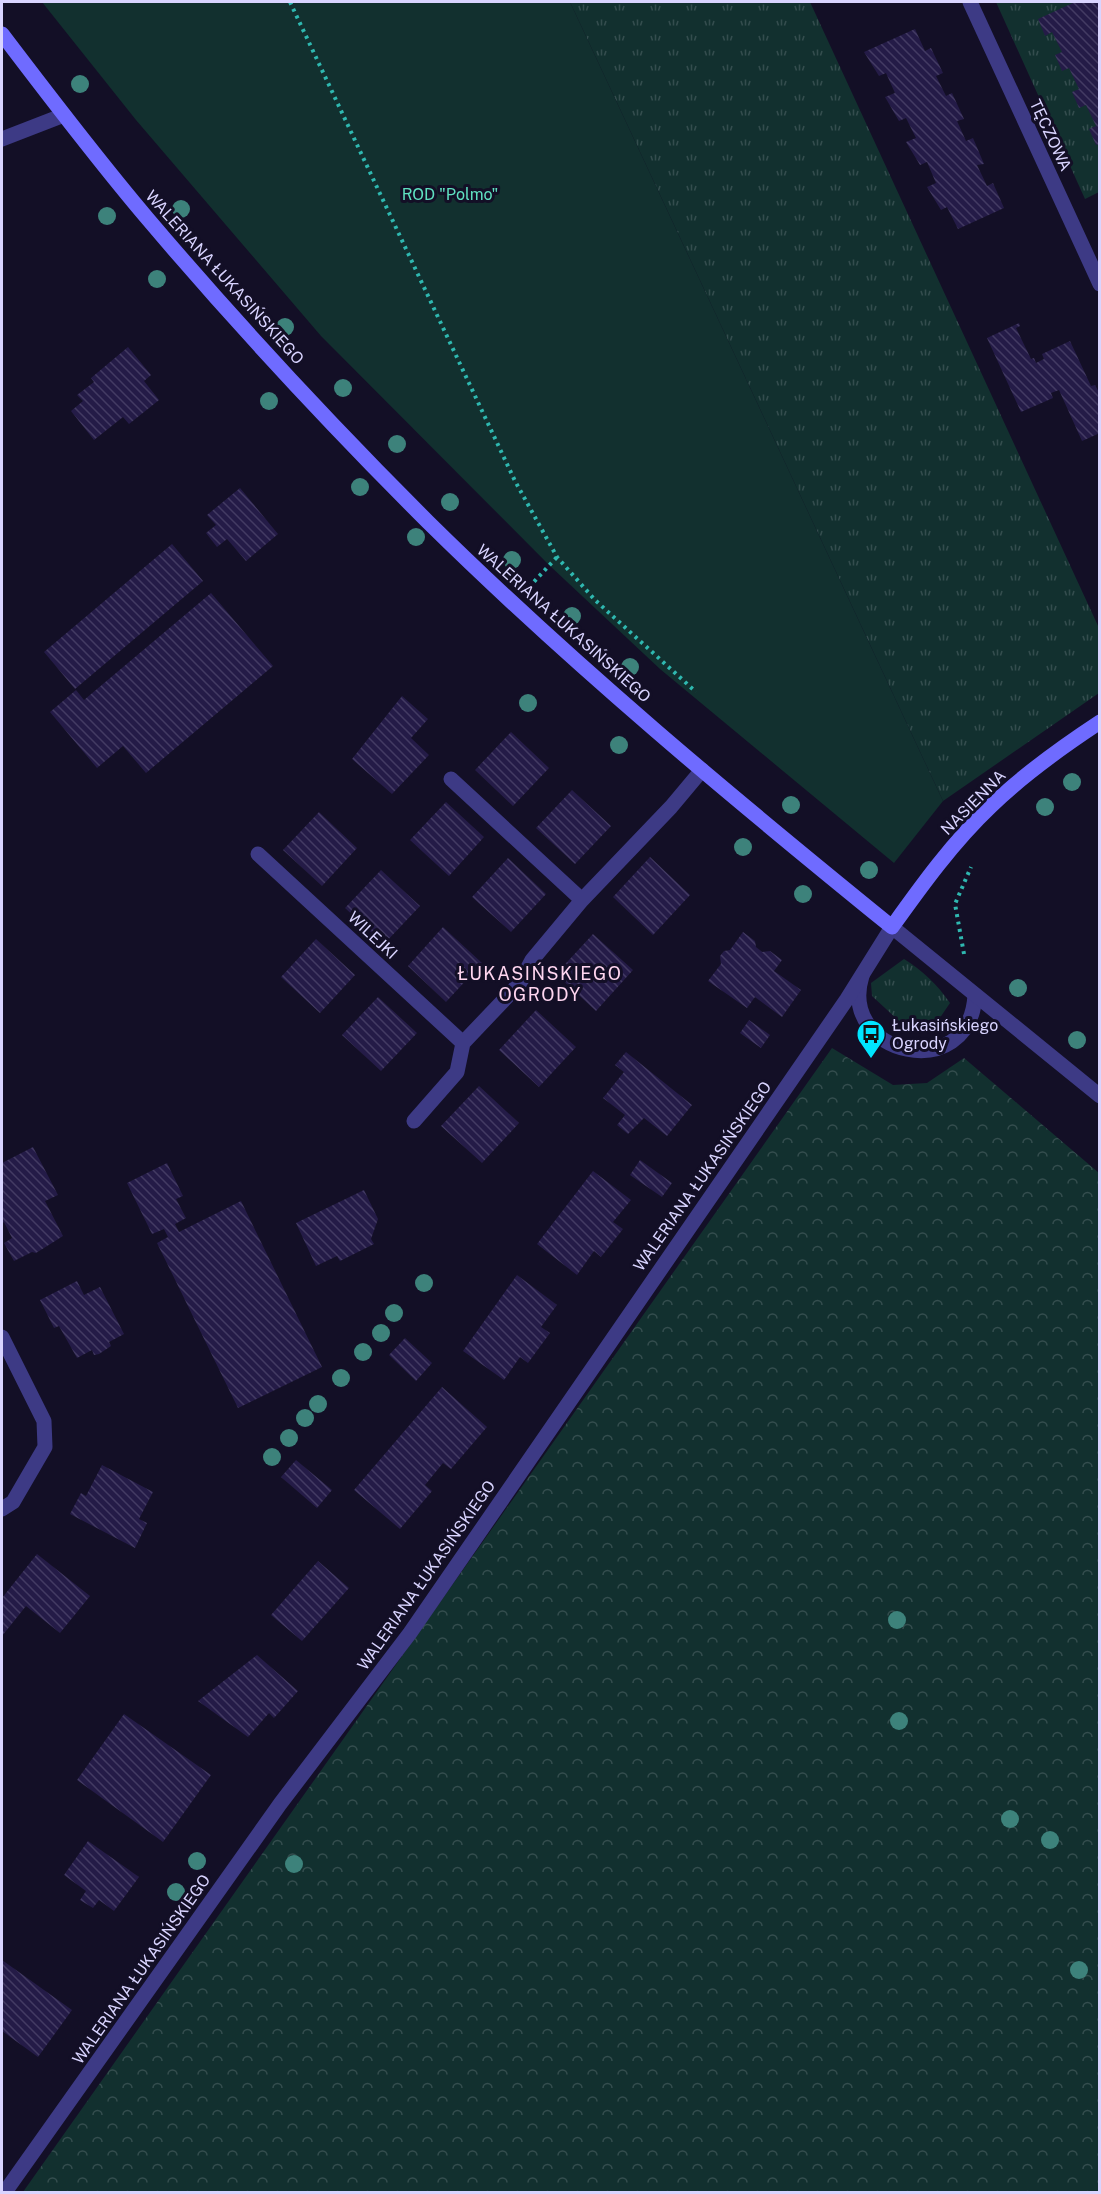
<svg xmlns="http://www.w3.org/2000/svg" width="1101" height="2194" font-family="'Public Sans',sans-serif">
  <defs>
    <pattern id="grass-tufts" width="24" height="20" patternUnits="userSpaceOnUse" patternTransform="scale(1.5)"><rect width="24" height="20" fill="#12302f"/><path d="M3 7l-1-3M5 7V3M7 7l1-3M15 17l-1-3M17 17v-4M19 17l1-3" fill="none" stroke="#344d4e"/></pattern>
    <pattern id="forest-crowns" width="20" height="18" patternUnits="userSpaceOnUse" patternTransform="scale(1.5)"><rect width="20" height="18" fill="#12302f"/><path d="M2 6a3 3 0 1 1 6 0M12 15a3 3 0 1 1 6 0" fill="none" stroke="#344d4e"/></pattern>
    <pattern id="building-back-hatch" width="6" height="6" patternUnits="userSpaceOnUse" patternTransform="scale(1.5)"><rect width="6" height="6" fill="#241b47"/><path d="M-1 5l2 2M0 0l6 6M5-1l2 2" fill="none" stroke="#433b63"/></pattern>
  </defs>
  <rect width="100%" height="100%" fill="#130f26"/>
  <!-- grass -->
  <path fill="url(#grass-tufts)" d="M570,2H810L1099,628V693L943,801Z
    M996,2H1099V192L1085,199Z
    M904,959C923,971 937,984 950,1003L933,1028L912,1033L872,996L871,983Z"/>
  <!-- forest -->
  <path fill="url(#forest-crowns)" d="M832,1048L893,1085L927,1083L964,1058L1099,1173V2192H23Z"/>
  <!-- garden -->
  <path fill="#12302f" d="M42,2H570L943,801L894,863L660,669L549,565L321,336L136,120Z"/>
  <!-- building -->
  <path fill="url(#building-back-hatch)" d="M1075,2H1098L1100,5V144L1096,145L1089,129L1096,126L1086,105L1079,108L1072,92L1079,89L1069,68L1062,71L1055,55L1062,52L1052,32L1045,36L1038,19Z
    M915,29L925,51L931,48L943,73L936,76L946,96L952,93L964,119L957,121L966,141L973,138L984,164L977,165L987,186L993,183L1004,208L958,229L947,207L941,210L927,187L936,183L927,162L920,165L906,142L916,138L906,118L899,121L885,97L895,93L886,73L879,76L864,52Z
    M1019,323L1020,326L1016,328L1031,359L1034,358L1036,363L1044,359L1042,354L1070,341L1091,386L1095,385L1100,394V433L1082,441L1059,390L1051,393L1053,398L1021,412L987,338Z
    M128,347L151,375L144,381L159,400L129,424L123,417L94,440L71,411L83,401L77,395L94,382L91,378Z
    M240,488L278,534L246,561L227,539L217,547L206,533L216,525L207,515Z
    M172,544L203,581L75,689L44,652Z
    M211,593L273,666L146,773L123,746L97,768L50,712L76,690L84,700Z
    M402,696L428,719L411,738L429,755L392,794L352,759Z
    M511,732L549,768L513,806L475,770Z
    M572,790L611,826L575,864L536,828Z
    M446,802L484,837L449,876L410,840Z
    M319,812L357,848L322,886L283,850Z
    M650,857L690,895L653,935L613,897Z
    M508,858L546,894L511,932L472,897Z
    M381,870L420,906L384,944L345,908Z
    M443,927L482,963L446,1002L408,966Z
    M743,932L755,941L756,947L762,952L770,951L782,960L774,971L801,990L782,1017L755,997L747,1008L708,981L721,964L720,956L724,951L730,950Z
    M593,934L633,970L596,1011L556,974Z
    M316,939L355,975L320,1013L281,977Z
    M378,997L417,1033L381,1071L342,1035Z
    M536,1010L576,1047L539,1087L499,1050Z
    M749,1020L770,1035L761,1048L740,1033Z
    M626,1052L692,1105L667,1136L644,1118L628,1134L617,1125L625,1115L603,1098L624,1072L615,1065Z
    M479,1086L519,1123L482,1163L441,1126Z
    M33,1147L58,1195L45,1201L63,1236L36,1253L32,1252L14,1261L4,1243L12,1238L4,1222L2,1224V1163Z
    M640,1160L672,1183L662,1197L630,1175Z
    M167,1163L183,1196L176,1199L186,1218L175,1224L179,1232L241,1201L322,1367L238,1408L157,1243L168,1237L164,1229L152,1234L127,1183Z
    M593,1171L631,1200L613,1222L623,1229L601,1257L594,1251L577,1275L537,1244Z
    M364,1190L378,1219L371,1239L374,1244L340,1261L337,1256L316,1266L296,1223Z
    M517,1275L557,1305L541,1327L550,1333L528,1363L520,1357L504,1380L463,1351Z
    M77,1281L84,1295L100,1287L124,1334L109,1342L111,1346L99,1354L94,1355L92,1350L77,1358L59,1326L54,1328L40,1300Z
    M405,1338L432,1363L416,1381L389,1355Z
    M442,1387L487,1427L451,1469L443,1463L425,1485L432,1491L400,1529L354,1490Z
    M296,1460L332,1490L317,1508L281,1477Z
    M102,1465L153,1492L139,1519L147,1523L135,1548L70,1514L81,1493L86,1496Z
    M37,1554L90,1596L60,1633L26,1606L2,1636V1598Z
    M318,1561L349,1588L302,1641L271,1615Z
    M257,1655L298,1691L274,1718L269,1713L248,1737L198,1701Z
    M124,1714L211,1775L163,1842L77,1780Z
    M88,1841L139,1877L114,1911L99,1900L93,1908L80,1900L86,1891L64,1875Z
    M2,1960L72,2010L38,2057L2,2031Z"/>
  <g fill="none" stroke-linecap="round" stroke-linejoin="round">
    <!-- path -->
    <path stroke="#2fb8b0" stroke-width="4" stroke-dasharray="3 4.5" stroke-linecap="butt" d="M290,2L515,481L557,557L595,600L696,692
      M529,587L557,557
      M964,954L955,904L971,867"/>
    <!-- lane -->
    <path stroke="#3d3a85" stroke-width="15" d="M862,976C837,1055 970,1086 975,995"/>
    <!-- street -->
    <path stroke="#3d3a85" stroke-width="15" d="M970,2L1100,284
      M2,139L64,115
      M451,779L582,900
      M258,854L463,1043
      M414,1121L457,1072L463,1043L520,983L532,960L582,900L671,807L702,770
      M2,1337L44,1421L45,1447L13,1502L2,1509
      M5,2192L280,1804L410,1633L847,999L892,927L1100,1096"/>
    <!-- secondary -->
    <path stroke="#6f6bff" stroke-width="15" d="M2,34C49,96 97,159 147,218C236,323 331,425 428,522C574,666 733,798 892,927C922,885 953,842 991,806C1024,774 1062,747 1100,722"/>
  </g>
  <!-- trees -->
  <g fill="#3d827b">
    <circle cx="80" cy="84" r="9"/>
    <circle cx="181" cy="209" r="9"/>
    <circle cx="107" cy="216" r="9"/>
    <circle cx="157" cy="279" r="9"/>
    <circle cx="285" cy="327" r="9"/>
    <circle cx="343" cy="388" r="9"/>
    <circle cx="269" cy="401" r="9"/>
    <circle cx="397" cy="444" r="9"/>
    <circle cx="360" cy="487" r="9"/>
    <circle cx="450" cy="502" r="9"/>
    <circle cx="416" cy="537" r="9"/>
    <circle cx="512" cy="560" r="9"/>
    <circle cx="572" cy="616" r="9"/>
    <circle cx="630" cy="667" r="9"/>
    <circle cx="528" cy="703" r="9"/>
    <circle cx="619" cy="745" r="9"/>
    <circle cx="1072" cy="782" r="9"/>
    <circle cx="791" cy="805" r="9"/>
    <circle cx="1045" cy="807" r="9"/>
    <circle cx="743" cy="847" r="9"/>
    <circle cx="869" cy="870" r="9"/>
    <circle cx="803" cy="894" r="9"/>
    <circle cx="1018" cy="988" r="9"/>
    <circle cx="1077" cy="1040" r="9"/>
    <circle cx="424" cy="1283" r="9"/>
    <circle cx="394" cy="1313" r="9"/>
    <circle cx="381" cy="1333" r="9"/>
    <circle cx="363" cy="1352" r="9"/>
    <circle cx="341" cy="1378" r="9"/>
    <circle cx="318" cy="1404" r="9"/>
    <circle cx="305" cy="1418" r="9"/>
    <circle cx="289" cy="1438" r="9"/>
    <circle cx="272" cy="1457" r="9"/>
    <circle cx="897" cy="1620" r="9"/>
    <circle cx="899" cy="1721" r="9"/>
    <circle cx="1010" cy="1819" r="9"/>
    <circle cx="1050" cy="1840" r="9"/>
    <circle cx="197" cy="1861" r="9"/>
    <circle cx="294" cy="1864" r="9"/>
    <circle cx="176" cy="1892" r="9"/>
    <circle cx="1079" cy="1970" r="9"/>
  </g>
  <!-- icons -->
  <defs>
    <g id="bus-pin" transform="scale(1.5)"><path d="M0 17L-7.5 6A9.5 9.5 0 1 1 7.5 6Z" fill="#00e5ff" stroke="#130f26"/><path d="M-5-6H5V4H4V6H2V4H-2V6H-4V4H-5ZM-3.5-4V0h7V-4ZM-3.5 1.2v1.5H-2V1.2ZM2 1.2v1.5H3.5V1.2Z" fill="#111"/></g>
  </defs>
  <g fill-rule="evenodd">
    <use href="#bus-pin" x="871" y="1034"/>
  </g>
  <g text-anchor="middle" stroke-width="6" stroke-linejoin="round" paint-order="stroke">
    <!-- street labels -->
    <g font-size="16" fill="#d9d4ff" stroke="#130f26">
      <text transform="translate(1051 135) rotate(65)" y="6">TĘCZOWA</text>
      <text transform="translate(225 277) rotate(48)" y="6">WALERIANA ŁUKASIŃSKIEGO</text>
      <text transform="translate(564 623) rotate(42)" y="6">WALERIANA ŁUKASIŃSKIEGO</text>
      <text transform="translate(973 802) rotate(-45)" y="6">NASIENNA</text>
      <text transform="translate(373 935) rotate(43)" y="6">WILEJKI</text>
      <text transform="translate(702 1176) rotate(-55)" y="6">WALERIANA ŁUKASIŃSKIEGO</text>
      <text transform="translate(426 1575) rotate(-55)" y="6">WALERIANA ŁUKASIŃSKIEGO</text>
      <text transform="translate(141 1969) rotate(-55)" y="6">WALERIANA ŁUKASIŃSKIEGO</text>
    </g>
    <!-- park labels -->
    <g font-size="16" fill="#5fe0c0" stroke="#130f26">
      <text x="450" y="200">ROD "Polmo"</text>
    </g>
    <!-- poi labels -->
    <g font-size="16" fill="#d9d4ff" stroke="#130f26" text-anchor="start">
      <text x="892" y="1031">Łukasińskiego<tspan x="892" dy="18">Ogrody</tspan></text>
    </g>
    <!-- neighbourhood labels -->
    <g font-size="18" letter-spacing="1.5" fill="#ffd6f0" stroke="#130f26">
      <text x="540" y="980">ŁUKASIŃSKIEGO<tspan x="540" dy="21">OGRODY</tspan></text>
    </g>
  </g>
  <!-- border -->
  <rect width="1101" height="2194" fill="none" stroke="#d9d4ff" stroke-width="6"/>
</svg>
